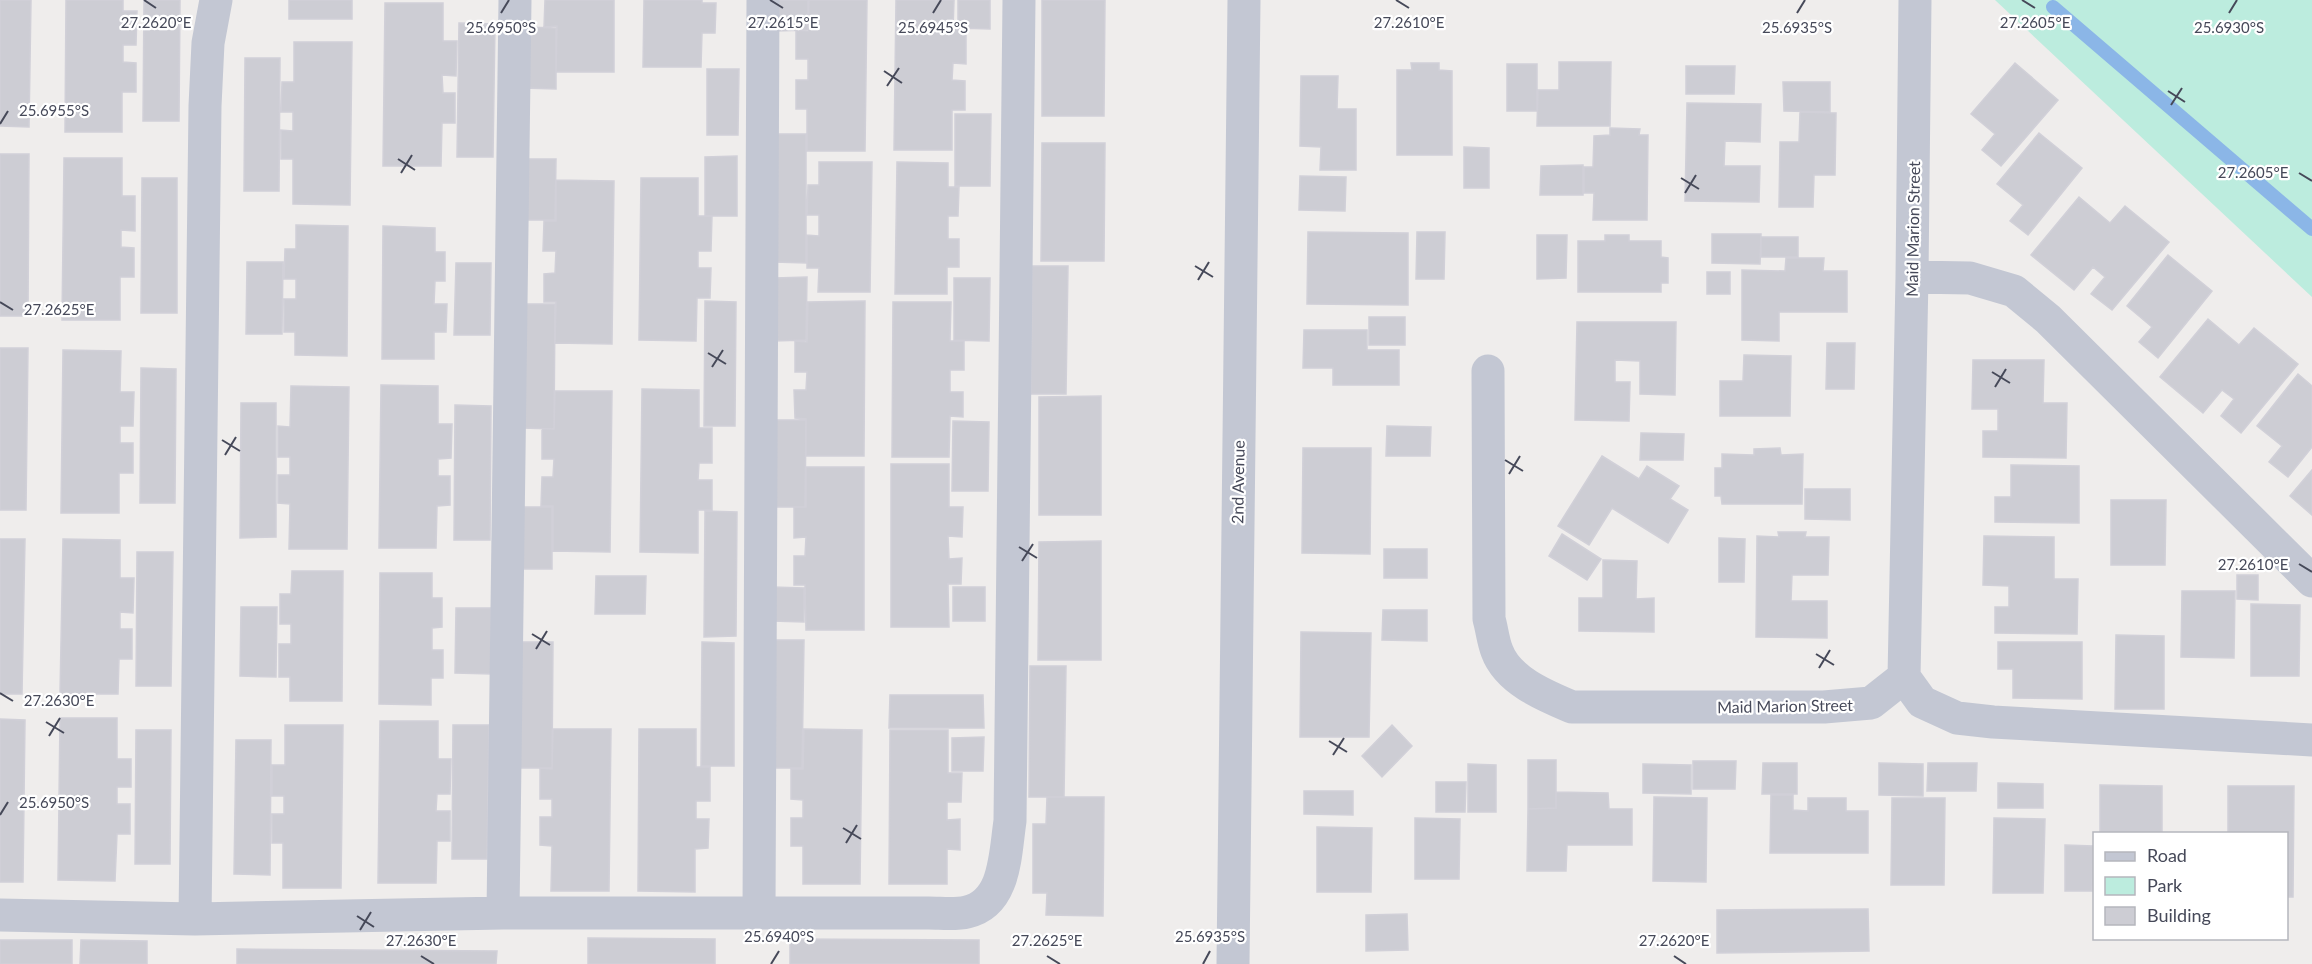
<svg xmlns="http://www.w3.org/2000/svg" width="2312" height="964" font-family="Lato,sans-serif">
  <rect width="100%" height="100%" fill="#efedec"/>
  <!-- green -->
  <path fill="#bcecde" d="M1995,0H2312V297Z"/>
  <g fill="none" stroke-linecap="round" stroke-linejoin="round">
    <!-- stream -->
    <path stroke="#8bb6e7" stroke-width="14" d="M2053,7L2312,229"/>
  </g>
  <!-- building -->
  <path fill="#cdcdd4" stroke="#d1d0d8" stroke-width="1.5" d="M0,0H31L29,127L0,126Z
    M66,0H123V11H137L136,45H123V62L136,63V92H122V132H65Z
    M144,0H180L179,121H143Z
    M289,0H352V19H289Z
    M545,0H614V72H556L557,26L544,27Z
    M644,0H702V3H716L715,33H702L701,67H643Z
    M776,0H808V30L776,31Z
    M809,0H867L865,151H807V109H796V80H808V59H796V30L808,31Z
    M896,0H954L953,29H966V64L953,63L952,80L965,81V110H952V150H894Z
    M958,0H990V29L958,28Z
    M1042,0H1105L1104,116H1042Z
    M385,3H443V41H457L456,76L442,75L443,93H455V123H442L441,166H383Z
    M459,23L495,24L493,157H457Z
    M524,27L556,28V89L523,88Z
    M294,42H352L350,205L293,204V159H281V130L293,131V112H281L282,82H294Z
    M245,58H280L279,191H244Z
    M1559,62H1611L1610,126H1537L1538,90H1559Z
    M1411,63H1439V70L1452,71V155H1397V70H1412Z
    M2015,63L2058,100L2001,166L1982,150L1995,134L1971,114Z
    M1507,64H1537V111H1507Z
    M1686,66H1735L1734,94H1686Z
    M707,69H739L738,135H707Z
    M1301,76H1338L1337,109H1356V170H1320L1321,147L1300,146Z
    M1783,82H1830V112L1784,111Z
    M1687,103L1761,104L1760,142L1725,141L1724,166H1760L1759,202L1685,201Z
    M1800,112L1836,113L1835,175H1814L1813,207H1779L1780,142H1799Z
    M955,114H991L990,186H955Z
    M1610,128L1640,129L1639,135H1648L1647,220H1593L1594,193H1584V167H1593L1594,136L1610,135Z
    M2039,133L2082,168L2028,235L2010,221L2023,205L1997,184Z
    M775,134H806V263L774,262Z
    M1042,143H1105L1104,261H1041Z
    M1464,147L1489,148V188H1464Z
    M0,154H29L28,316H0Z
    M737,156V216H705V157Z
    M64,158H122V196H135V231L121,230V247L134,248V277H120V320H62Z
    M524,159H556L555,220H523Z
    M819,162H872L870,292H818L819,268H807V235L819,236V215H807L808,185H819Z
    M897,162L948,163V187H959L958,216H948V239H959V267H947V294H895Z
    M1583,165V195H1540L1541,166Z
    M1300,176L1346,177L1345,211L1299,210Z
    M142,178H177V313H141Z
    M641,178H698V216H712L711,251H698V268H711L710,298H697L696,341L639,340Z
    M556,180L614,181L612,344L555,343L556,302H544V274L555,273L556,251H543L544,221H556Z
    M2079,197L2110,223L2125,206L2169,242L2112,310L2091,294L2105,277L2093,267L2074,290L2031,255Z
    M296,225L348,226L347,356L295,355V332H284V299H296V279H284L285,249H296Z
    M383,226L435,228V252H445V281H435L434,304H447L446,332H434V359H382Z
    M1308,232L1408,233V305L1307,304Z
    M1417,232H1445L1444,279H1416Z
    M1712,234H1761L1760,264L1712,263Z
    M1537,235H1567L1566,278L1537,279Z
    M1605,235H1629V241H1661V257L1668,258V283H1661V292H1578V241H1605Z
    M1761,237H1798V257H1761Z
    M2168,255L2212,291L2158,358L2139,342L2152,327L2127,306Z
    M1786,258H1824L1823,271H1847V312H1779V341L1742,340V270L1785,271Z
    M247,262H283L282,334H246Z
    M456,263H491L490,335H454Z
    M1032,266H1068L1066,394H1031Z
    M1707,272H1730V294H1707Z
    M807,277L806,340L774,341L775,278Z
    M954,278H990L989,341L954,340Z
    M705,301L736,302L735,426H704Z
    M865,301L864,456H806V419L795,418L794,390H806L807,372H795V341L807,342L808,302Z
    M893,302H951L950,341H964V370H950V392H963V417L950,416L949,457H892Z
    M523,304H555L554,429L522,428Z
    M1369,317H1405V345H1369Z
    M2208,319L2239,345L2254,328L2298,364L2241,433L2221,416L2234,399L2222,390L2203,413L2160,377Z
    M1577,322H1676L1675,395L1640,394V361L1615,360V382H1630L1629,421L1575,420Z
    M1304,330H1367V350H1399V385H1333V368H1303Z
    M1827,343H1855L1854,389H1826Z
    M0,348H28L26,510H0Z
    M63,350L121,351L120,392H134L133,426H120V443H133V473H119V513H61Z
    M1744,355L1791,356L1790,416H1720V381H1743Z
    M1973,360H2044L2043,403H2067L2066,458L1983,457V431H1998V409H1972Z
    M141,368L176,369L175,503H140Z
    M2298,374L2312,386V447L2288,477L2269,462L2282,446L2257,426Z
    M381,385L438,386V424H452L451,458L438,459V476H450V505L437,506L436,548H379Z
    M291,386L349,387L347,549H289L290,504L278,503V475H290V457H278V426L290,427Z
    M642,389L699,390V428H712V463H699L698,480H712V510H698V553L640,552Z
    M555,391H612L610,552L553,551V506H541L542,477H553L554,459H542V429H554Z
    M1101,396V515H1039V397Z
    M241,403H276V537L240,538Z
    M455,405L491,406L490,540H454Z
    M774,420H806L805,507H773Z
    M953,421L989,422L988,491H952Z
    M1387,426L1431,427L1430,456H1386Z
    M1641,433L1684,434L1683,460H1640Z
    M1303,448H1371L1370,554L1302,553Z
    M1780,448L1781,455L1803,454L1802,504H1722L1721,496H1715V468H1722V454L1754,455V449Z
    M1602,456L1639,479L1647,466L1679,486L1670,499L1688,510L1668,543L1612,508L1589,545L1558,526Z
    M891,464H949V507H963L962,537L948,536L949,559L962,558L961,584H948L949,627H891Z
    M2011,465L2079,466V523L1995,522V497H2011Z
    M806,467H864V630H806L805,585H794V556H805L806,537L794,538V507H806Z
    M2312,470V515L2290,496Z
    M1805,489H1850V520L1805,519Z
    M2111,500H2166L2165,565H2111Z
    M521,507H552V569H520Z
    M705,511L737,512L736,636L704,637Z
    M1778,532H1806L1805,537H1829L1828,575H1792L1791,601H1827V638L1756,637L1757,536L1779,537Z
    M1562,534L1601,559L1587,580L1549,556Z
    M1984,536L2054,537V579H2078L2077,634L1995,633V607H2009V586L1983,585Z
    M1719,538L1745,539L1744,582H1719Z
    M0,539H25L22,694H0Z
    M63,539L120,540V578H134L133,613L120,612V629H132V659H119L118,694H60Z
    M1101,541V660H1038L1039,542Z
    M1384,549H1427V578H1384Z
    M137,552H173L171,686H136Z
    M1603,560L1637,561L1636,599L1654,598V632L1579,631V598H1603Z
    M292,571H343L342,701H290V677H279V644H291V624H280V594H291Z
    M380,573H432V598H442V627L432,628V650H443V678H431V705L379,704Z
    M2237,575H2258V600L2237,599Z
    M596,576H646L645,614H595Z
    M772,587L804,588V622L772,621Z
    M953,587H985V621H953Z
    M2182,591H2235L2234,658L2181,657Z
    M2251,604L2300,605L2299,676H2251Z
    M241,607H277L276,677L240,676Z
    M456,608H491V674L455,673Z
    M1383,610H1427V641L1382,640Z
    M1301,632L1371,633L1369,737H1300Z
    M2116,635L2164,636V709H2115Z
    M772,640H804L802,768H770Z
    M521,642H553L552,768H520Z
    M702,642L734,643V766H701Z
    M1998,642H2082V699L2013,698V669H1998Z
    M1030,666H1066L1064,797H1029Z
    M890,695H983L984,728H889Z
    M60,718H117V759H131V787H117V804H130V834H117L115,881L58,880Z
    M0,719L25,720L23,882H0Z
    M380,721H438V759H451L450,794H437L436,811H450V841H437L436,883H378Z
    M285,725H343L341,888H283V843H272V814H284V796H272V765H285Z
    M453,725H489L487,859H452Z
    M1392,725L1412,746L1382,777L1362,756Z
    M553,729H611L609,891H551L552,846L540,845V817H552V799H540V768L552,769Z
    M639,729H696V767H710V801H696V819H709L708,848L695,849V892L638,891Z
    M804,729L862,730L860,884H803V846H791V818H803V800L791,799V769H803Z
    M136,730H171L170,864H135Z
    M890,730H948V773H962L961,802H947V820L960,819V850L947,849V884H889Z
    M984,737L983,771H952V738Z
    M236,740H271L270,875L234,874Z
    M1528,760H1556V808L1528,809Z
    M1693,761H1736L1735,789H1693Z
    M1763,763H1797V794H1762Z
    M1879,763L1923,764V796L1879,795Z
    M1928,763H1977L1976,791H1927Z
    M1468,764L1496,765V812H1468Z
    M1643,764L1691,765V794L1643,793Z
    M1436,782H1466L1465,812H1436Z
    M1998,783L2043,784V808H1998Z
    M2100,785L2162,786V834H2100Z
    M2228,786H2294L2293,897H2286V834H2228Z
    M1304,791H1353V815L1304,814Z
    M1556,792L1608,793L1609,809H1632V845H1567L1566,871H1527L1528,809L1556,808Z
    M1771,795H1793V810L1808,811V798H1846V811H1868V853H1770Z
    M1047,797H1104L1103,916L1046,915L1047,893H1033V824H1046Z
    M1654,797L1707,798L1706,882L1653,881Z
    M1892,798H1945L1944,885H1891Z
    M1415,818L1460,819L1459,879H1415Z
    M1994,818L2045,819L2043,893H1993Z
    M1317,827L1372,828L1371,892H1317Z
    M2065,845L2093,846L2092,891H2065Z
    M1868,909L1869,951L1717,953V910Z
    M1407,914L1408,950L1366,951V915Z
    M588,938L715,939V964H588Z
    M790,939L979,940V964H790Z
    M0,940H72V964H0Z
    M81,940L147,941V964H80Z
    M237,949L497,951L496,964H237Z"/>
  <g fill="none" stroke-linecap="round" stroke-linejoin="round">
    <!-- minor -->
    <path stroke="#c3c7d3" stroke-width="33" d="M1912,277L1970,278L2014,291L2048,319L2312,581
      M1488,371L1489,619C1492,629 1493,641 1497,651C1508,681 1546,696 1572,707H1824L1871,703L1904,677L1912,277L1915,0
      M1904,677L1922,702L1957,718L1993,722L2312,740
      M759,912L763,0
      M503,913L515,0
      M0,915L195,919L503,913H929C941,913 955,915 967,912C1006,903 1005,854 1010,821L1019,0
      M195,919L205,106L208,43L216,0"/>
    <!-- tertiary -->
    <path stroke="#c3c7d3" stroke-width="33" d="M1233,964L1244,0"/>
  </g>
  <!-- ticks -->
  <path fill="none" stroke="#464959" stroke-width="2" d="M144,0L156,8M770,0L783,8M1396,0L1409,8M2022,0L2035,8M501,13L509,0M933,13L941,0M1797,13L1805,0M2229,13L2237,0M884,71L902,83M887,86L899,68M2168,91L2185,102M2171,105L2182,88M0,124L8,111M398,159L415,170M401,173L412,155M2299,173L2312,181M1681,178L1699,189M1685,193L1696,175M1195,266L1213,277M1198,280L1209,262M0,302L13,310M708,353L726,364M712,367L723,350M1992,372L2010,383M1995,387L2006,369M222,440L240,451M225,455L236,437M1505,460L1523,471M1509,474L1520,456M1019,547L1037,558M1022,561L1033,544M2299,564L2312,572M532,634L550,645M536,649L547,631M1816,654L1834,665M1819,668L1830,650M0,693L13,701M46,722L64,733M49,736L60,718M1329,741L1347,752M1333,755L1344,738M0,815L8,802M843,828L861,839M846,843L857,825M357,916L374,927M360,930L371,912M421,956L434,964M1047,956L1060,964M1674,956L1686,964M771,964L779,951M1203,964L1210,951"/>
  <g text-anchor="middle" stroke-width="4.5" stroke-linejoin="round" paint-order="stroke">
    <!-- street labels -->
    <g font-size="16" fill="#464959" stroke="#fff">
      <text transform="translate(1913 229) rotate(-89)" y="6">Maid Marion Street</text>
      <text transform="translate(1238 482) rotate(-89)" y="6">2nd Avenue</text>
      <text transform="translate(1785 706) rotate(-1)" y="6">Maid Marion Street</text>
    </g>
  </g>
  <g font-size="15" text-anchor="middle" fill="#464959" stroke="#fff" stroke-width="4.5" stroke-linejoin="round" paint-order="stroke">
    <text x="156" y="28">27.2620°E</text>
    <text x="783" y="28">27.2615°E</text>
    <text x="1409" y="28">27.2610°E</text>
    <text x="2035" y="28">27.2605°E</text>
    <text x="501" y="33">25.6950°S</text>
    <text x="933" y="33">25.6945°S</text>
    <text x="1797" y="33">25.6935°S</text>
    <text x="2229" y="33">25.6930°S</text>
    <text x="54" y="116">25.6955°S</text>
    <text x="2253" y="178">27.2605°E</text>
    <text x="59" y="315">27.2625°E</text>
    <text x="2253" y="570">27.2610°E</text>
    <text x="59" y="706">27.2630°E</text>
    <text x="54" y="808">25.6950°S</text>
    <text x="779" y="942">25.6940°S</text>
    <text x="1210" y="942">25.6935°S</text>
    <text x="421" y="946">27.2630°E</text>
    <text x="1047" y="946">27.2625°E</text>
    <text x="1674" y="946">27.2620°E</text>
  </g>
  <!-- legend -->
  <rect x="2093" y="832" width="195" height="108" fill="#ffffff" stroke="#b5b6bd" stroke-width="1.5"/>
  <rect x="2105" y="852" width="30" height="9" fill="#c3c7d3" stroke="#b5b6bd" stroke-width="1.5"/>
  <text x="2147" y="862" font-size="18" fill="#464959">Road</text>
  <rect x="2105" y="877" width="30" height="18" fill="#bcecde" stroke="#b5b6bd" stroke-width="1.5"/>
  <text x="2147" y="892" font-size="18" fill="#464959">Park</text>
  <rect x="2105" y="907" width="30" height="18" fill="#cdcdd4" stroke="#b5b6bd" stroke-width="1.5"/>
  <text x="2147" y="922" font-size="18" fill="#464959">Building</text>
</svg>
